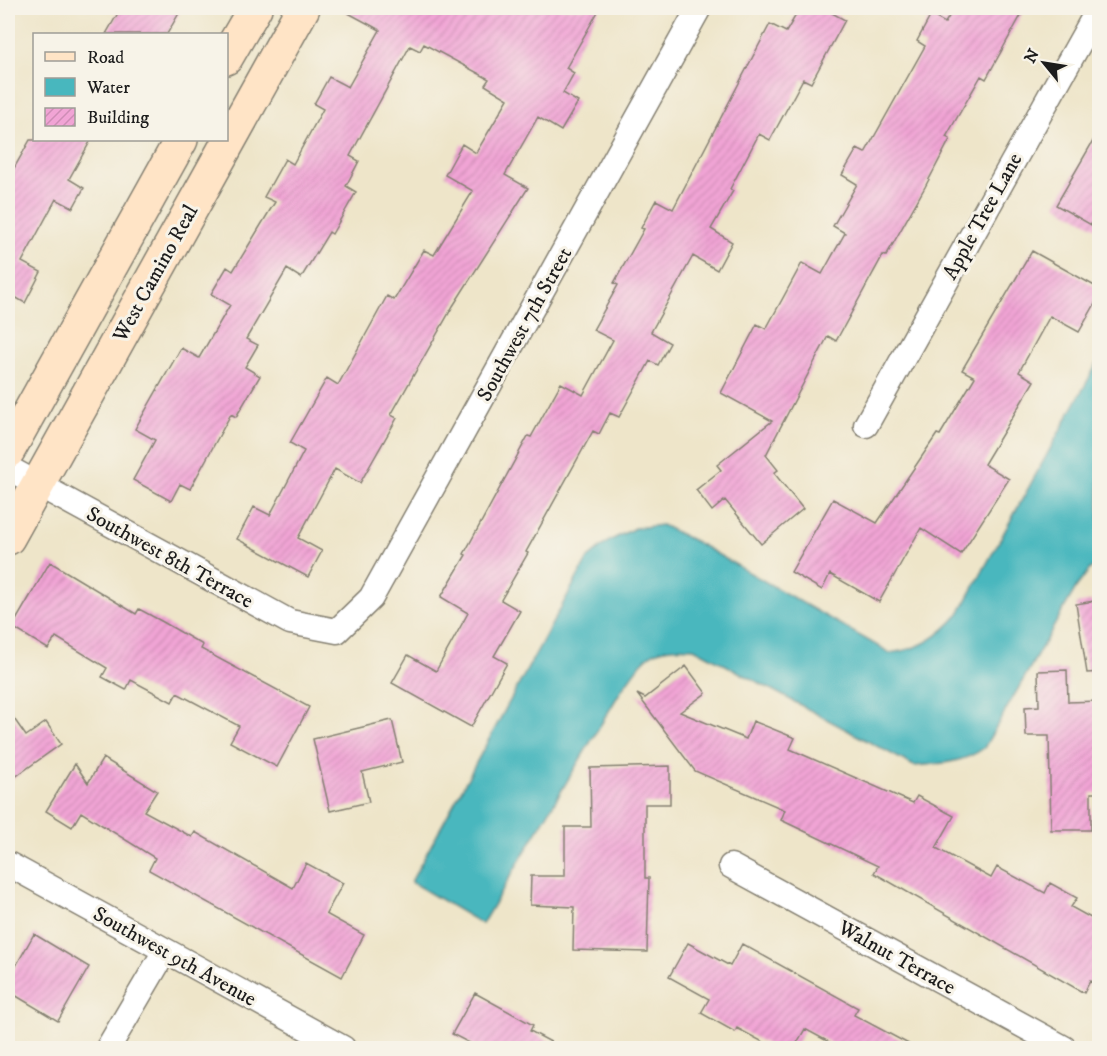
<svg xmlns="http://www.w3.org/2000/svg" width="1107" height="1056" font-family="'IM FELL DW Pica',serif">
  <defs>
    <pattern id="building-hatch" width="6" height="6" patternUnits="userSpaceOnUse" patternTransform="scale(1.5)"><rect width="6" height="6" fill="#f1a4d5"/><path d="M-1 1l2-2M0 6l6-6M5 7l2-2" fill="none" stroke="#ce8db6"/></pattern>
  </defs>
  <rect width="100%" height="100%" fill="#f7f3e8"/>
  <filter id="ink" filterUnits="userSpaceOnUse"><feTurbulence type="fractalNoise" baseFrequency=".0167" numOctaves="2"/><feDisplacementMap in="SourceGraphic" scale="12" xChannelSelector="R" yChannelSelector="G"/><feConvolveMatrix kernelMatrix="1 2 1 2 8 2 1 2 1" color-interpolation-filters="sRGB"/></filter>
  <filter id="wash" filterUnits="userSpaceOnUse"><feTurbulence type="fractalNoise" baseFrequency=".008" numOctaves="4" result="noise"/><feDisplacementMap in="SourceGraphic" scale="24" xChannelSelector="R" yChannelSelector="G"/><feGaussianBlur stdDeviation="1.35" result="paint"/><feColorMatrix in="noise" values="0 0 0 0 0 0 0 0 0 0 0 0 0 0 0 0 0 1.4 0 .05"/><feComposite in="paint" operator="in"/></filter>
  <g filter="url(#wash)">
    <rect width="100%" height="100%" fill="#eee5c9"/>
    <!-- water -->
    <path fill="#48b7be" stroke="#326a6d" stroke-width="1.5" d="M1099,360V563L1090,569L1077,586L984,748C964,763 938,764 914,766L694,648C649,645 647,655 622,689L482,924L411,882L588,558L609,541L635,528L662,525L696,542L890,653C921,649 939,637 959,614Z"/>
    <g id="blocks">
      <!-- building -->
      <path fill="url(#building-hatch)" d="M121,8H182L167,34H106Z
        M339,8H600L566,68L574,73L563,93L578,102L561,131L538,117L505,175L528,188L453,306L391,415L397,418L360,483L335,469L298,538L322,551L308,577L237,539L254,507L270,515L304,451L290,443L327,378L338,385L387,296L394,300L424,250L434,255L473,191L445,175L462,144L476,153L508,99L485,85L489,79L424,44L420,51L410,46L350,156L359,161L346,186L356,192L332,234L329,232L301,278L287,269L246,339L258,345L245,367L260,376L236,417L231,414L190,489L180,484L171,501L133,480L155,440L135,429L181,348L199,358L230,305L211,294L227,267L233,271L275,202L264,197L285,159L293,164L323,109L314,104L329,77L348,87L380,30Z
        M800,8H823L845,20L811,83L803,79L770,140L759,134L730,189L733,191L711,229L732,242L717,270L693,256L651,332L670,343L658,365L650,361L619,417L610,413L599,434L593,431L526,552L528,553L501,600L520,611L494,656L507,663L471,727L392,683L408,655L436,671L468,613L441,597L466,555L464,554L528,436L531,437L561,383L583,395L613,340L593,330L618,285L614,283L644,229L641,228L656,200L673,209L770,24L786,32Z
        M954,8H1025L986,79L981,76L946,137L950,139L925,187L886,256L883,255L836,341L828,336L766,455L778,470L774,473L803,509L761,544L725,500L712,511L696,490L721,470L717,465L772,421L721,393L757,324L766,329L802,263L822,274L845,233L833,226L857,184L842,175L857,149L865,153L925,46L917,41L931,15L945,23Z
        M1100,129V230L1056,205Z
        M30,140H91L69,179L84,188L73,208L56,199L22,262L41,272L25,303L8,293V179Z
        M1032,251L1100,289V295L1079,332L1050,316L1019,372L1034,381L984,464L1009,479L961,554L921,528L879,602L830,574L822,590L791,572L833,499L877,523L937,434L940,435L975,377L962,370Z
        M50,562L136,614L139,609L163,622L203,645L201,649L309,707L277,767L230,742L239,726L177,693L172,702L131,680L126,690L102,677L107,668L56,637L48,649L12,627Z
        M1100,600V672L1087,673L1076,604Z
        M686,666L706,693L680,712L746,739L753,721L795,738L790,749L913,803L917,796L954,816L936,848L991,878L997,867L1045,893L1050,883L1077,898L1071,907L1100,923V986L1090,981L1084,993L874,873L878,866L781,820L785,810L695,771L637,694L645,698Z
        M1067,670L1068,702L1100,701V793H1091V830H1051L1049,736H1026L1025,707L1039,706L1038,671Z
        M8,710L26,736L46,722L61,744L8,782Z
        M392,720L402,762L362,772L369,802L330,811L313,739Z
        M103,758L157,791L144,811L192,837L195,832L293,888L306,863L343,883L326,914L364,935L342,977L149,870L155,858L81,812L72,827L46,811L75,764L88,783Z
        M670,766V804H645V878H649L647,952L573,950L574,907L530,905L531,876H565V827H591L590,768Z
        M34,934L89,967L58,1021L8,991V980Z
        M688,943L730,966L742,944L858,1008L854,1015L916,1048H840L805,1029L794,1048H774L737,1028L735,1032L701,1013L709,999L669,977Z
        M475,993L533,1025L530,1031L562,1048H479L452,1034Z"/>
    </g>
  </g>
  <g filter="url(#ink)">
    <use href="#blocks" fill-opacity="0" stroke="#858072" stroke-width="1.5"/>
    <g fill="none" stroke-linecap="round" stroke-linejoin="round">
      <!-- street casing -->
      <g stroke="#858072" stroke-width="27">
        <path id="street" d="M866,425L1099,8
          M8,468L290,622L337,631L371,598L699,8
          M8,864L343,1048
          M731,866L1064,1048
          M108,1048L165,951"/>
      </g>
      <!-- secondary casing -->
      <g stroke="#858072" stroke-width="36">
        <path id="secondary" d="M226,58L255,8
          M8,451L181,140
          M8,538L303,8"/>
      </g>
      <!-- street -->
      <use href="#street" stroke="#fff" stroke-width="24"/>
      <!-- secondary -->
      <use href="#secondary" stroke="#ffe4c6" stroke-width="33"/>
    </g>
  </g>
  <g text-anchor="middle" stroke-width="6" stroke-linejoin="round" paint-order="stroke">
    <!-- street labels -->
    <g font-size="21" fill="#1c1c1c" stroke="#f7f3e8">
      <text transform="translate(982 216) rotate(-61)" y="7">Apple Tree Lane</text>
      <text transform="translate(155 273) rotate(-61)" y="7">West Camino Real</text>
      <text transform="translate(524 324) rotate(-61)" y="7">Southwest 7th Street</text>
      <text transform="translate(170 557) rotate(29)" y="7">Southwest 8th Terrace</text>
      <text transform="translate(175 956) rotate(29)" y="7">Southwest 9th Avenue</text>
      <text transform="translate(897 957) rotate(29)" y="7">Walnut Terrace</text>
    </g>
  </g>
  <!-- margin -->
  <rect width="1107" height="1056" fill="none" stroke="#f7f3e8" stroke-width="30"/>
  <!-- legend -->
  <rect x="33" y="33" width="195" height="108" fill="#f7f3e8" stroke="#9f9d96" stroke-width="1.5"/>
  <rect x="45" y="52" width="30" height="9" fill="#ffe4c6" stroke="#9f9d96" stroke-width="1.5"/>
  <text x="87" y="63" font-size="18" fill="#1c1c1c">Road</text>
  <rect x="45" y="78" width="30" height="18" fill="#48b7be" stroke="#9f9d96" stroke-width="1.5"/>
  <text x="87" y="93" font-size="18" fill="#1c1c1c">Water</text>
  <rect x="45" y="108" width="30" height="18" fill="url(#building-hatch)" stroke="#9f9d96" stroke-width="1.5"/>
  <text x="87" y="123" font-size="18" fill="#1c1c1c">Building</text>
  <!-- north arrow -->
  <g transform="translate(1044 63) rotate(300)" stroke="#f7f3e8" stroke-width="4.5" paint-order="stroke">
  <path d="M0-4.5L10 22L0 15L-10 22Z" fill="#1c1c1c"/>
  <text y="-9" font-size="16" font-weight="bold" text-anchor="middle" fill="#1c1c1c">N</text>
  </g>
</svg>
